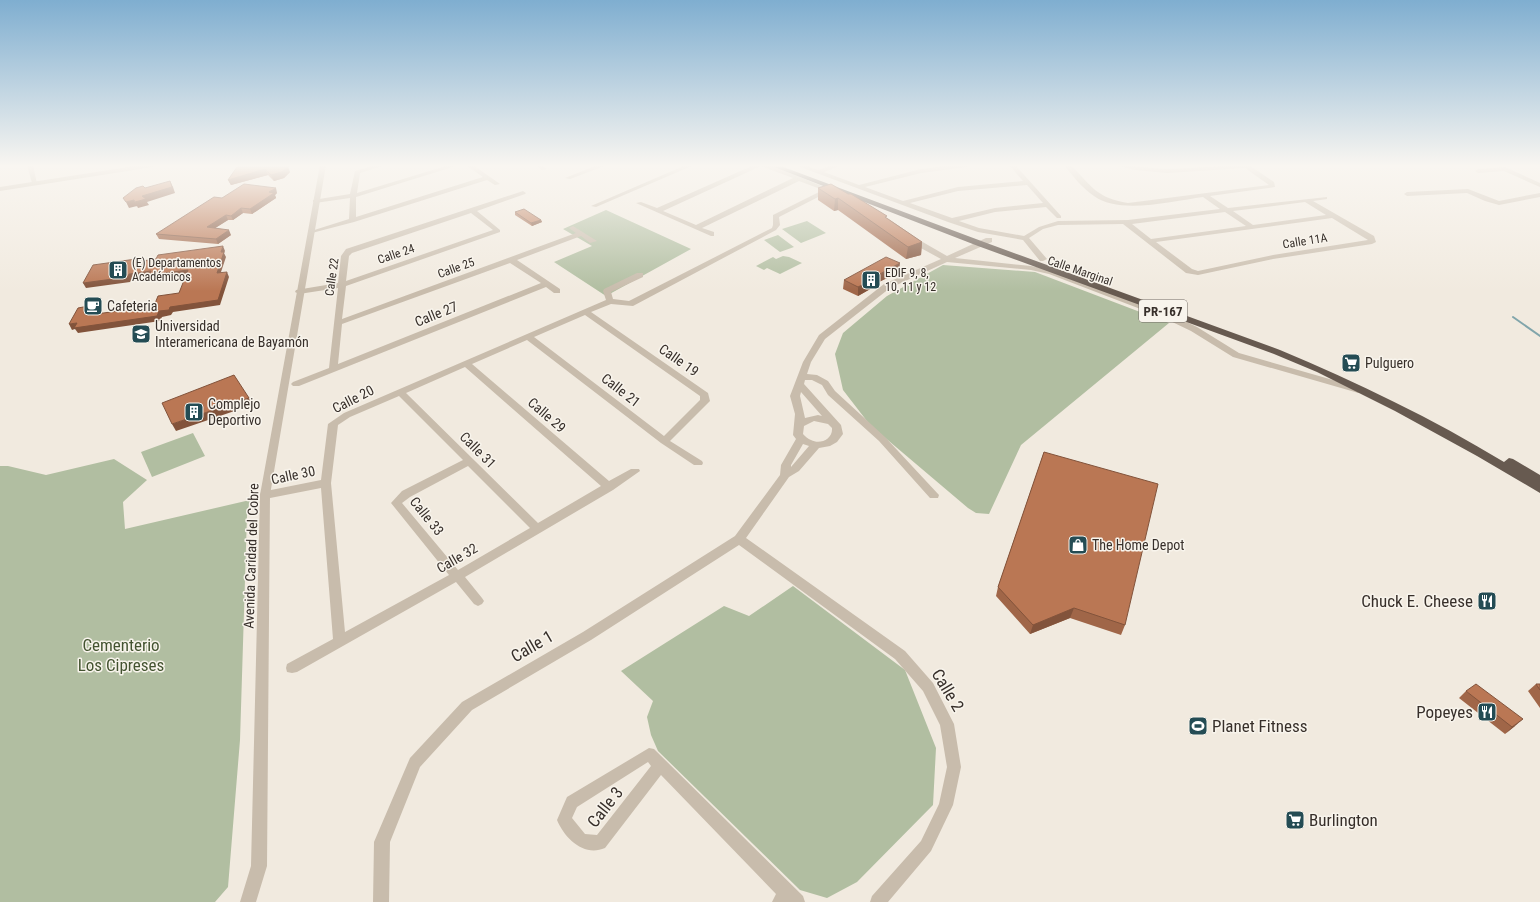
<svg xmlns="http://www.w3.org/2000/svg" width="1540" height="902" font-family="'Roboto Condensed',sans-serif">
  <rect width="100%" height="100%" fill="#f1eadf"/>
  <!-- green -->
  <path fill="#b1bea1" d="M606,210L691,249L606,296L554,262L592,246L563,229Z
    M807,221L826,233L801,243L782,229Z
    M778,235L794,247L780,252L764,240Z
    M783,256L789,257L802,263L780,274L767,268L764,270L756,266L773,257L776,259Z
    M943,265L1035,272L1169,323L1021,445L989,514L976,513L968,508L870,425L843,390L835,354L843,333L887,296Z
    M193,433L205,456L152,477L141,452Z
    M114,459L147,480L123,502L125,529L250,500L247,515L240,740L228,887L215,902H0V466H8L46,475Z
    M793,586L905,670L936,748L933,805L857,882L827,898L800,890L658,751L651,735L647,717L653,701L621,671L724,606L749,616Z"/>
  <g fill="none" stroke-linecap="round" stroke-linejoin="round">
    <!-- stream -->
    <path stroke="#81a5ab" stroke-width="2" d="M1513,317L1540,336"/>
    <!-- minor -->
    <path fill="#c8bcac" fill-rule="evenodd" d="M27,165H33L37,184L32,183Z
      M376,165H386L360,173L357,193L449,165H459L356,197V217L483,177L466,165H473L500,184L495,185L487,180L354,222L308,234V232L349,219L350,198L315,203L313,202V200L350,194L355,171Z
      M535,165H542L547,169L542,170Z
      M598,165H607L570,179L565,178Z
      M686,165H694L596,207L591,206Z
      M754,165H770L834,191L828,192L779,217L780,225L776,230L633,306L611,304L591,312L708,393L710,401L670,441L702,461L703,463L702,465H694L661,443L527,340L472,364L609,481L631,469H639L640,471L613,490L465,577L482,598L484,601L482,604L478,606L474,604L456,582L297,672L292,673L287,672L286,668L287,664L333,639L321,488L265,499L261,498L260,495L261,492L321,480L328,424L344,413L606,300L603,291L604,289L637,273H643V277L611,292L613,299L629,301L772,228L773,225V215L823,190L799,181L702,228L714,232V236H711L636,203L641,202L657,208ZM761,166L793,178L696,225L663,211ZM585,315L700,396V400L664,436L534,337ZM465,367L601,486L538,523L406,393ZM399,396L463,460L402,491L391,503L449,575L345,632L331,483L338,425L350,417ZM468,466L530,528L458,570L402,503L410,497Z
      M795,165H804L818,170L833,165H842L824,172L859,185L921,169L952,165H970L967,167L921,173L865,187L903,201L958,187L1023,181L1009,165H1015L1061,216V218H1057L1046,207L995,212L959,221L979,228L1024,236L1039,227L1058,221L1128,220L1220,209L1203,197C1173,201 1119,215 1094,196C1083,189 1072,175 1064,165H1071C1092,187 1097,198 1128,203L1269,185L1245,168L1167,173L1135,170L1115,165L1167,169L1249,165L1274,182L1275,187L1210,196L1228,208L1327,197V199L1313,201L1374,236L1376,242L1372,244L1273,259L1198,275L1186,273L1123,224L1058,225L1043,229L1029,238L1047,259L1043,261H1040L1023,240L978,232L948,222ZM1027,185L1043,203L995,208L952,218L910,203L958,191ZM1305,202L1326,215L1253,225L1233,211ZM1225,212L1246,226L1151,239L1132,224ZM1332,218L1368,240L1273,255L1198,271L1192,269L1156,242Z
      M1505,167L1540,183V187L1504,171L1478,173L1475,171L1478,169Z
      M1468,189L1499,201L1540,193V197L1499,205L1485,201L1467,193L1407,196L1404,194L1407,192Z
      M523,191L526,193L525,194L477,211L500,230V232L346,286L342,319L576,233L569,228L573,226L597,241L590,243L581,236L517,260L560,289V293H554L546,287L299,386H293L291,384L293,382L329,368L338,288L299,294L295,292L296,290L338,283L341,256L346,249ZM471,213L493,230L346,281L349,256L352,253ZM510,263L541,283L338,364L342,324Z
      M908,237H914L947,256L986,238H992V242L955,258L1031,266L1054,270L1170,314L1197,327L1239,353L1361,388L1363,390L1358,393L1355,392L1233,357L1191,331L1164,318L1049,274L1031,270L947,262L890,288L825,339L811,362L807,374L817,375L828,381L835,391L885,437L939,495L938,498H930L879,441L828,395L822,385L812,380H805L804,384L841,425L843,434L837,442L830,446L819,448L799,471L789,477L746,538L905,651L933,683L954,724L961,767L953,805L931,851L888,902H870L872,896L921,841L939,804L947,767L940,725L923,691L895,659L739,545L591,640L472,710L420,767L390,842L389,902H373L374,842L410,758L462,702L583,632L735,536L780,475L781,465L796,439L793,435L795,414L790,396L803,362L819,335L884,284L941,259L908,241ZM801,392L822,416L818,415L805,418L800,396ZM814,421L828,424L832,428C833,439 820,445 811,440C808,439 805,436 803,434L804,426ZM803,444L809,446L791,467V465Z
      M649,748L654,749L803,896L805,902H772L776,894L661,775L605,848C584,857 565,839 557,820L567,797ZM648,762L651,766L597,835L585,834L572,818L577,807Z"/>
    <!-- tertiary -->
    <path fill="#c8bcac" fill-rule="evenodd" d="M141,165H156L153,167L0,191V187Z
      M320,165H326L270,495L267,866L256,902H240L251,866L260,495Z"/>
    <!-- trunk -->
    <path fill="#675a50" fill-rule="evenodd" d="M769,165H778L984,242L1280,350C1357,382 1433,419 1504,462L1509,458L1513,459L1540,475V493L1477,456L1395,411L1317,372L1274,354L978,246Z"/>
  </g>
  <!-- wall -->
  <path fill="#a06648" d="M237,167L290,172L284,178L274,181L268,175L231,185L228,180Z
    M818,188L887,218L922,242L921,255L906,259L838,210L834,211L818,200Z
    M277,193L275,195L276,198L252,214L243,213L233,220H228L215,228L231,235L218,244L159,239L156,234L222,198Z
    M515,212L541,220L542,222L532,226L515,215Z
    M899,272L879,282V284L858,296L843,289L844,280Z
    M1044,452L1125,625L1121,635L1070,618L1030,634L996,596L998,587Z
    M1536,684H1540V708L1528,691Z
    M1466,691L1515,726L1505,734L1459,698Z"/>
  <!-- shaded-wall -->
  <path fill="#82533b" d="M288,166L290,172L284,178L274,181L271,175Z
    M265,169L268,175L231,185L228,180Z
    M170,181L173,187L175,193L147,202L149,205L138,208L135,202L142,196Z
    M276,188L277,193L275,195L276,198L252,214L250,209L269,192Z
    M838,198V210L834,211L835,199Z
    M134,200L137,206L129,208L126,202Z
    M241,208L243,213L233,220L231,216Z
    M226,215L228,220L209,232L207,227Z
    M541,220L542,222L532,226L531,223Z
    M229,230L231,235L218,244L216,239Z
    M922,242L921,255L906,259L908,247Z
    M223,246L225,251L224,253L226,257L219,278L217,273L221,252Z
    M900,263L899,272L879,282V284L858,296V287L878,275Z
    M188,270L190,275L152,280L150,277L132,279L130,282L86,288L83,283L129,274L151,271Z
    M227,272L229,277L220,305L173,312L171,315L162,317L160,321L78,333L75,329L72,330L69,324L159,311Z
    M94,305L97,310L92,320L89,315Z
    M249,398L252,405L176,431L172,424Z
    M1074,608L1070,618L1030,634L1033,625Z
    M1523,719L1515,726L1505,734L1512,727Z"/>
  <!-- building -->
  <path fill="#ba7754" stroke="#82533b" d="M243,165H284L288,166L282,172L271,175L265,169L228,180L237,167H242Z
    M170,181L172,187L142,196L146,199L135,202L134,200L126,202L123,198L136,188L143,186L145,188Z
    M244,184L276,188L269,192L274,193L250,209L241,208L231,216L226,215L207,227L229,230L216,239L156,234L214,197L222,198Z
    M831,184L848,194H851L887,216L885,217L922,242L908,247L838,198L835,199L818,188Z
    M524,209L541,220L531,223L515,212Z
    M223,246L221,252H224L217,273L227,272L218,300L170,307L169,310L159,311L157,316L74,328L77,323L69,324L78,308L94,305L89,315L154,306L158,296L179,293L188,270L149,275L151,271L129,274L128,277L83,283L93,265L136,259L135,262L156,259L158,255Z
    M886,257L900,263L878,275L880,276L858,287L844,280Z
    M234,375L249,398L172,424L162,403Z
    M1044,452L1158,484L1125,625L1074,608L1033,625L998,587Z
    M1476,684L1523,719L1512,727L1466,691Z
    M1536,684H1540V690Z"/>
  <!-- sky -->
  <linearGradient id="sky" x2="0" y2="1"><stop stop-color="#7faed0"/><stop offset="0.57" stop-color="#f9f6f1"/><stop offset="1" stop-color="#f9f6f1" stop-opacity="0"/></linearGradient>
  <rect width="1540" height="291" fill="url(#sky)"/>
  <!-- icons -->
  <defs>
    <g id="building-square" transform="scale(1)"><rect x="-9" y="-9" width="18" height="18" rx="4" fill="#244c54" stroke="#f8f4ec"/><path d="M-4-6H4V6H1V3H-1V6H-4ZM-2.5-4.3h1.7v1.8h-1.7ZM.8-4.3h1.7v1.8H.8ZM-2.5-1h1.7V.8h-1.7ZM.8-1h1.7V.8H.8Z" fill="#fff"/></g>
    <g id="cafe-square" transform="scale(1)"><rect x="-9" y="-9" width="18" height="18" rx="4" fill="#244c54" stroke="#f8f4ec"/><path d="M-5.5-4.5H6V0H3Q3 3.5 0 3.5H-2.5Q-5.5 3.5-5.5 0ZM3-3.2v2h1.7v-2ZM-6 4.5H4V6H-6Z" fill="#fff"/></g>
    <g id="university-square" transform="scale(1)"><rect x="-9" y="-9" width="18" height="18" rx="4" fill="#244c54" stroke="#f8f4ec"/><path d="M0-5L7-2L0 1L-7-2ZM-4 1L0 2.5L4 1V4Q0 6-4 4Z" fill="#fff"/></g>
    <g id="supermarket-square" transform="scale(1)"><rect x="-9" y="-9" width="18" height="18" rx="4" fill="#244c54" stroke="#f8f4ec"/><path d="M-6-5.5h2.5l.6 2H6L4.5 2H-2.5L-4.4-4H-6ZM-1.5 3.2a1.3 1.3 0 1 0 .1 0ZM3 3.2a1.3 1.3 0 1 0 .1 0Z" fill="#fff"/></g>
    <g id="shop-square" transform="scale(1)"><rect x="-9" y="-9" width="18" height="18" rx="4" fill="#244c54" stroke="#f8f4ec"/><path d="M-5-2.5h2.3a2.7 3.5 0 0 1 5.4 0H5L5.5 6h-11ZM-1.5-2.5h3a1.5 2.3 0 0 0-3 0Z" fill="#fff"/></g>
    <g id="restaurant-square" transform="scale(1)"><rect x="-9" y="-9" width="18" height="18" rx="4" fill="#244c54" stroke="#f8f4ec"/><path d="M-5-6h1v4h1v-4h1v4h1v-4h1v5L-1.5 .5V6h-2V.5L-5-1ZM5-6V6H3V1.5H1.5Q1.5-4 5-6Z" fill="#fff"/></g>
    <g id="stadium-square" transform="scale(1)"><rect x="-9" y="-9" width="18" height="18" rx="4" fill="#244c54" stroke="#f8f4ec"/><path d="M0-5a6.5 5 0 1 0 0 10a6.5 5 0 1 0 0-10ZM-3.5-1.8h7v3.6h-7Z" fill="#fff"/></g>
  </defs>
  <g fill-rule="evenodd">
    <use href="#building-square" x="118" y="270"/>
    <use href="#building-square" x="871" y="280"/>
    <use href="#cafe-square" x="93" y="306"/>
    <use href="#university-square" x="141" y="334"/>
    <use href="#supermarket-square" x="1351" y="363"/>
    <use href="#building-square" x="194" y="412"/>
    <use href="#shop-square" x="1078" y="545"/>
    <use href="#restaurant-square" x="1487" y="601"/>
    <use href="#restaurant-square" x="1487" y="712"/>
    <use href="#stadium-square" x="1198" y="726"/>
    <use href="#supermarket-square" x="1295" y="820"/>
  </g>
  <g text-anchor="middle" stroke-width="3" stroke-linejoin="round" paint-order="stroke">
    <!-- far-street labels -->
    <g font-size="12" fill="#372f2a" stroke="#f8f4ec">
      <text transform="translate(1305 241) rotate(-9)" y="4">Calle 11A</text>
      <text transform="translate(396 254) rotate(-19)" y="4">Calle 24</text>
      <text transform="translate(456 268) rotate(-20)" y="4">Calle 25</text>
      <text transform="translate(1080 271) rotate(19)" y="4">Calle Marginal</text>
      <text transform="translate(332 277) rotate(-82)" y="4">Calle 22</text>
    </g>
    <!-- far-poi labels -->
    <g font-size="12" fill="#372f2a" stroke="#f8f4ec" text-anchor="start">
      <text x="132" y="267">(E) Departamentos<tspan x="132" dy="14">Académicos</tspan></text>
      <text x="885" y="277">EDIF 9, 8,<tspan x="885" dy="14">10, 11 y 12</tspan></text>
    </g>
    <!-- shield labels -->
    <rect fill="#f8f4ec" stroke="#716a64" stroke-width="1" x="1139" y="300" width="48" height="22" rx="3"/>
    <g font-size="13" font-weight="bold" fill="#372f2a">
      <text x="1163" y="316">PR-167</text>
    </g>
    <!-- poi labels -->
    <g font-size="14" fill="#372f2a" stroke="#f8f4ec" text-anchor="start">
      <text x="107" y="311">Cafeteria</text>
      <text x="155" y="331">Universidad<tspan x="155" dy="16">Interamericana de Bayamón</tspan></text>
      <text x="1365" y="368">Pulguero</text>
      <text x="208" y="409">Complejo<tspan x="208" dy="16">Deportivo</tspan></text>
      <text x="1092" y="550">The Home Depot</text>
    </g>
    <!-- street labels -->
    <g font-size="14" fill="#372f2a" stroke="#f8f4ec">
      <text transform="translate(436 314) rotate(-22)" y="5">Calle 27</text>
      <text transform="translate(679 360) rotate(35)" y="5">Calle 19</text>
      <text transform="translate(621 390) rotate(38)" y="5">Calle 21</text>
      <text transform="translate(353 399) rotate(-27)" y="5">Calle 20</text>
      <text transform="translate(547 415) rotate(41)" y="5">Calle 29</text>
      <text transform="translate(478 450) rotate(45)" y="5">Calle 31</text>
      <text transform="translate(293 475) rotate(-12)" y="5">Calle 30</text>
      <text transform="translate(427 516) rotate(51)" y="5">Calle 33</text>
      <text transform="translate(251 556) rotate(-88)" y="5">Avenida Caridad del Cobre</text>
      <text transform="translate(457 558) rotate(-30)" y="5">Calle 32</text>
    </g>
    <!-- near-poi labels -->
    <g font-size="17" fill="#372f2a" stroke="#f8f4ec" text-anchor="end">
      <text x="1473" y="607">Chuck E. Cheese</text>
      <text x="1473" y="718">Popeyes</text>
      <text x="1212" y="732" text-anchor="start">Planet Fitness</text>
      <text x="1309" y="826" text-anchor="start">Burlington</text>
    </g>
    <!-- near-park labels -->
    <g font-size="17" fill="#435330" stroke="#f8f4ec">
      <text x="121" y="651">Cementerio<tspan x="121" dy="20">Los Cipreses</tspan></text>
    </g>
    <!-- near-street labels -->
    <g font-size="17" fill="#372f2a" stroke="#f8f4ec">
      <text transform="translate(532 646) rotate(-30)" y="6">Calle 1</text>
      <text transform="translate(948 690) rotate(59)" y="6">Calle 2</text>
      <text transform="translate(605 807) rotate(-52)" y="6">Calle 3</text>
    </g>
  </g>
</svg>
